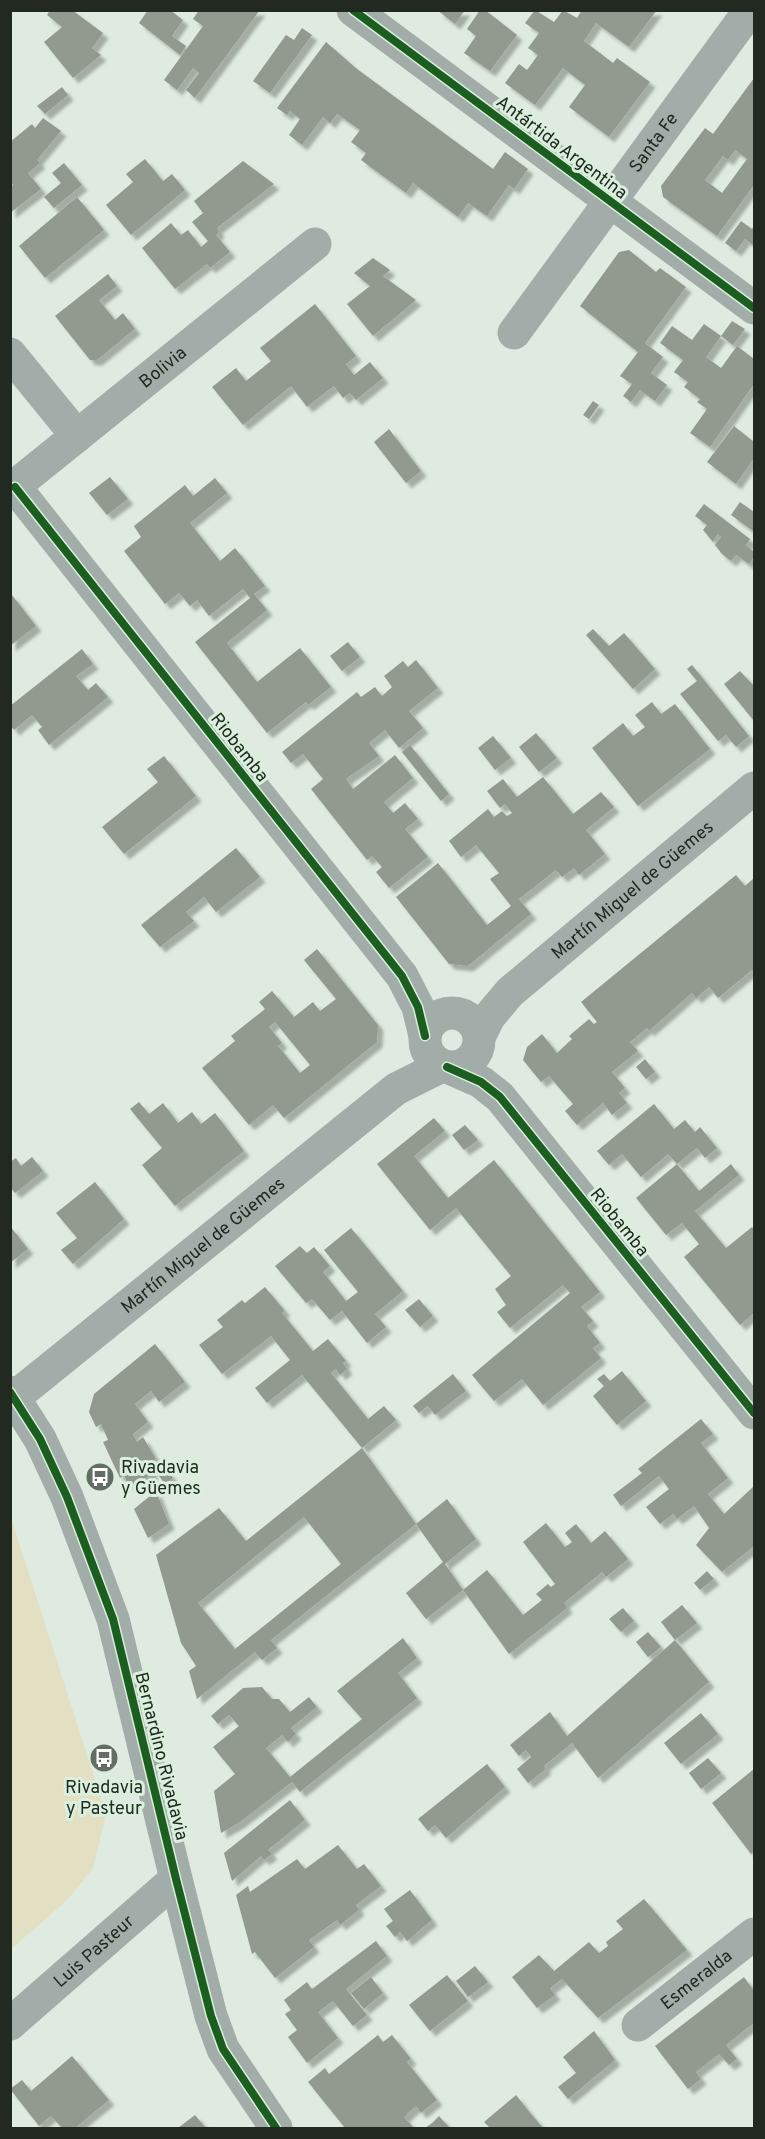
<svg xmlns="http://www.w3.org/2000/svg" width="765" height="2139" font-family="Overpass,sans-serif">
  <defs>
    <filter id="shadow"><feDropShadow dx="5.5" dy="5.5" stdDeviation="1.5" flood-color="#0004"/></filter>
  </defs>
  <rect width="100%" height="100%" fill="#dfebe0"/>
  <!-- green -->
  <path fill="#e2dfc3" d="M11,1518L106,1814L93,1868L68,1899L11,1949Z"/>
  <!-- building -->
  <path fill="#92998f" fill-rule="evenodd" filter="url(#shadow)" d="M50,10H72L103,33L92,48L101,55L73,78L44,42L62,27L47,15Z
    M148,10H170L183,20L172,36L186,46L180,55L139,23Z
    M199,10H260L195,98L186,90L199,73L193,68L177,90L164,80L203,26L193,19Z
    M437,10H465L455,24Z
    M480,10H485L517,35L490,71L464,53L476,36L467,29Z
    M535,10L554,22L563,10L577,18L582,10H657L629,47L596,23L584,41L613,63L617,58L650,82L609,137L569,107L585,85L563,68L535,105L505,83L519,64L527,70L538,55L528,48L539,33L525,23Z
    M302,28L312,35L270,93L253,81L286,35L294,40Z
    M326,42L357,69L493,169L505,152L528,169L514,189L509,185L487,216L468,203L458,217L413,183L406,193L361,160L366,153L351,142L360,130L337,114L330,123L323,117L302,145L289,135L300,119L290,111L287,115L277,108Z
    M754,78V185L717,236L663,197L661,186L705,128L713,134ZM735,150L747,159L722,193L705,180L723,156L728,160Z
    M62,87L68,95L45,114L37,106Z
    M43,118L61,131L37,160L40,163L28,173L41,189L10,213V188L13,185L10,182V142L32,124L35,128Z
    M145,159L163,181L172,174L185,190L131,235L106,205L133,182L126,174Z
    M243,161L274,184L217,228L219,232L216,235L230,252L210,268L207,264L175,289L142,248L171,223L181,235L188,230L201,247L208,241L192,222L203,213L194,201Z
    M64,163L82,185L54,208L44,197L61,183L52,173Z
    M77,197L104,230L45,278L19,246Z
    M741,221L752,229L754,226V246L745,239L736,251L725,243Z
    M629,250L656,272L660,268L686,287L645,343L663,357L651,373L667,385L655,401L640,390L631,402L623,396L632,384L620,376L638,352L580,306L619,252Z
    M373,258L390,270L383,276L416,300L373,336L347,304L370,286L354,273Z
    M108,274L117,286L99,300L115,320L123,313L135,329L97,360H90L55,316Z
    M315,304L356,356L346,364L354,375L370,362L383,378L356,400L350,393L343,398L334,386L307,407L291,386L243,425L212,387L236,368L246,381L271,361L260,348Z
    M732,321L745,329L733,345L721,336Z
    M704,324L721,336L706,357L721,368L737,346L754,359V384L710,447L690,433L707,409L697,402L700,399L684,387L688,382L674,372L683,360L660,343L672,326L692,340Z
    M593,401L599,405L589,419L583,415Z
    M734,426L754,442V458L736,484L707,462Z
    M389,429L421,471L406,483L374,442Z
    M110,477L128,499L107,515L89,493Z
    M215,478L227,493L190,523L220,561L235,548L265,586L254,594L267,610L227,643L257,682L300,648L331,687L308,705L306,702L267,733L195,642L250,598L243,589L209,616L197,600L190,606L179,593L165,604L124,551L141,537L134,526L185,485L193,496Z
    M740,502L754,512L753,531L731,515Z
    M704,504L750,539L746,545L754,552V557L749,564L736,555L731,561L722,554L715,545L721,537L718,534L713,542L703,530L707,525L695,516Z
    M12,595L36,626L10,646V596Z
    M593,629L609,646L624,633L655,669L633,689L586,635Z
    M348,642L360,657L342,671L330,656Z
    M82,649L93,664L76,676L88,690L96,683L108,697L49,745L38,730L42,727L32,715L14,730L10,725V706Z
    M416,660L438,688L409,711L423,728L399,748L385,730L369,743L379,756L346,779L353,789L395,755L413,778L384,802L393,813L405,803L418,819L405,829L428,857L389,888L376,872L382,867L372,856L367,860L311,789L323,779L303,754L291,763L282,752L357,692L361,697L375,687L382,696L392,687L384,676L403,661L408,667Z
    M692,665L749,736L736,747L726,735L718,741L680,694L697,681L687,669Z
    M740,671L754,686V721L724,684Z
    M652,702L661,714L675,704L710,749L638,806L592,748L623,723L633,736L645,727L635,715Z
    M536,733L557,758L539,772L519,747Z
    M493,736L511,758L495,770L478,748Z
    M410,745L449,794L441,801L402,752Z
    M164,756L196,796L124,854L102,827L158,782L147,769Z
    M543,777L573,814L601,792L614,807L586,830L605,854L579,875L574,868L562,877L556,870L519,899L531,914L468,966L449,964L396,897L438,863L487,925L511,906L490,879L499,873L476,845L461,857L449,841L488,809L494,817L502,811L507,816L512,813L505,804L500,808L487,791L503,779L517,797Z
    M236,848L260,877L216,912L204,897L186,912L194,921L160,947L141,925Z
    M736,875L745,886L754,878V973L752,970L718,998L709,987L696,998L692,993L649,1031L647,1028L630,1042L638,1051L612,1072L625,1088L619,1093L627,1103L612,1115L603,1103L577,1125L565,1111L573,1104L549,1076L541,1082L523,1060L527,1047L542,1034L557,1053L572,1039L569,1036L589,1019L594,1024L597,1022L581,1002Z
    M317,949L378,1025L377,1042L284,1118L273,1105L249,1125L202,1068L235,1041L231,1036L265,1009L259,1002L272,991L294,1017L313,1002L320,1011L336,999L304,960ZM275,1022L310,1065L300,1073L278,1046L282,1043L269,1027Z
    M645,1059L655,1072L646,1079L636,1067Z
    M139,1102L149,1114L163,1103L178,1123L192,1112L201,1124L215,1113L244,1151L175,1206L142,1165L162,1148L130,1109Z
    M654,1104L674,1129L685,1120L695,1132L700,1127L717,1148L705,1158L697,1148L677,1164L699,1191L731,1164L739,1175L695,1211L726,1248L752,1227L754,1230V1313L740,1325L684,1257L699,1244L682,1223L666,1235L636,1198L677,1164L668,1154L641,1177L622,1154L609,1165L597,1151Z
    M434,1118L445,1131L414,1156L448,1198L494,1160L600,1292L581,1307L593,1321L587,1326L600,1343L593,1348L601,1358L543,1405L522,1379L494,1401L472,1375L570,1293L563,1285L510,1328L497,1312L506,1305L495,1289L511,1276L477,1234L456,1208L430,1230L377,1164Z
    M465,1125L478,1140L464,1150L452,1135Z
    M32,1157L43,1171L15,1193L10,1187V1162L16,1158L21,1166Z
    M95,1182L124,1219L73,1264L61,1250L77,1238L56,1213Z
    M10,1226L28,1249L10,1263Z
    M351,1228L403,1291L375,1314L386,1327L367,1343L342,1311L330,1320L312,1299L306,1303L275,1266L300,1246L307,1253L314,1247L330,1266L323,1272L346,1301L358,1292L324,1250Z
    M265,1287L285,1311L282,1313L313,1351L328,1339L346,1361L343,1363L347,1369L340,1375L336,1369L331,1373L368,1419L384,1406L396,1420L362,1448L416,1524L447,1499L476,1539L445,1564L463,1590L426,1619L406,1593L443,1562L416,1524L271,1640L277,1648L262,1660L255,1652L197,1699L189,1671L196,1666L181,1643L156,1555L219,1508L246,1541L362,1448L302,1375L267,1403L255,1388L290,1360L271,1336L222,1374L199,1345L223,1327L217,1320L242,1300L245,1303ZM304,1517L341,1564L235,1649L198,1603Z
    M419,1299L433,1316L420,1327L405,1310Z
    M155,1344L185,1382L159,1402L151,1391L135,1404L148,1422L133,1434L137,1442L143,1437L156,1459L148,1463L153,1474L129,1486L124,1475L120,1478L103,1442L108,1440L101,1424L96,1427L89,1412L94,1394Z
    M622,1371L646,1401L617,1425L593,1396L604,1386L597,1379L604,1374L610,1381Z
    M453,1374L466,1391L435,1415L428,1406L419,1413L413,1406Z
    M701,1419L713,1434L701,1443L728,1478L708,1494L724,1514L754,1486V1546L722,1572L696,1545L709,1528L694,1506L677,1519L673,1514L660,1524L646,1507L669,1489L659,1476L621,1506L613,1495L642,1473L638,1469Z
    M167,1470L173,1478L165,1484L159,1476Z
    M156,1491L169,1524L148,1538L134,1509Z
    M546,1523L565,1547L572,1542L565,1533L576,1524L591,1543L605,1531L628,1559L606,1577L602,1572L564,1603L567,1608L509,1654L463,1590L487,1570L523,1615L542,1600L536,1594L548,1584L551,1587L555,1584L523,1542Z
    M707,1571L714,1579L700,1590L694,1583Z
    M682,1605L697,1623L675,1640L709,1682L598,1778L572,1743L544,1766L546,1769L528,1783L517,1769L531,1757L526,1750L519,1756L510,1745L550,1712L567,1736L675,1640L661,1622Z
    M623,1608L634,1621L621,1632L609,1619Z
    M648,1632L661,1647L648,1657L636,1642Z
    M403,1638L417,1658L398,1673L417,1698L300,1792L292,1782L240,1822L221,1833L214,1791L235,1774L213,1747L239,1726L229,1715L218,1724L211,1716L243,1688L262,1687L272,1699H279L290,1712L309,1697L317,1707L291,1728L296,1734L288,1742L282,1735L266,1748L290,1777L362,1719L337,1691Z
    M701,1713L718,1734L681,1764L664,1743Z
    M708,1758L721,1773L701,1789L689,1773Z
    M487,1764L505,1787L446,1838L435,1825L428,1831L418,1819Z
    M754,1769V1851L751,1854L712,1803Z
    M290,1800L305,1820L268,1850L272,1854L264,1860L261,1856L232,1881L224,1853Z
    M338,1845L357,1869L364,1864L381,1886L356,1905L359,1910L340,1925L337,1920L309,1940L314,1947L275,1978L255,1952L252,1954L236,1895L248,1886L250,1892L297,1859L305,1869Z
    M410,1890L432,1920L407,1941L400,1932L395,1937L386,1926L393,1921L384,1909Z
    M644,1899L687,1950L598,2018L562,1979L550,1988L555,1995L537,2008L512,1977L539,1955L554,1971L589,1942L599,1953L608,1946L606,1942L623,1929L616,1921Z
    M376,1941L387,1956L346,1989L367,2015L353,2026L333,2001L318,2012L338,2038L307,2063L288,2037L297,2030L285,2014L291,2010L284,2000L307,1982L312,1989Z
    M475,1966L488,1982L468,1997L456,1981Z
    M447,1975L468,2001L430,2031L409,2005Z
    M371,1977L383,1993L364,2009L351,1993Z
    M744,1977L754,1991V2023L726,2045L737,2059L729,2065L719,2054L696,2072L701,2079L688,2089L655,2046Z
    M594,2031L615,2060L568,2099L558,2087L576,2073L563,2057Z
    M378,2035L383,2042L392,2035L411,2059L407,2062L437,2100L421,2113L416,2106L404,2117L414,2128H345L308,2082L325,2068L329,2074Z
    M72,2056L109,2100L75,2128H62L51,2116L39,2126L10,2089L22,2080L31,2091Z
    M516,2095L531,2114L543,2128H490L484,2122Z
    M195,2115L206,2128H178Z
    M439,2116L450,2128H425L432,2123Z"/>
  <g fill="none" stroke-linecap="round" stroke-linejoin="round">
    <!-- minor -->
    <g stroke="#a2ada9" stroke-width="33">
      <path d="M353,10L754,308"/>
      <path id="s1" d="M514,333L750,10"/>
      <path d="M10,354L77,436"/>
      <path d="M15,487L402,976L418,1007L425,1036"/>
      <path id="s2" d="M10,490L315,244"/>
      <circle cx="452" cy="1040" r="27"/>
      <path id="s3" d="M480,1035L489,1017L510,992L754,788"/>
      <path d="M447,1067L481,1082L500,1097L754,1413"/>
      <path d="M10,1392L40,1439L67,1497L113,1619L176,1879L211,2016L223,2049L276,2128"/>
      <path id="s4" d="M10,1401L396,1089L442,1066"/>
      <path id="s5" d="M10,2024L176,1879"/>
      <path id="s6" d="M638,2025L754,1934"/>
    </g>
    <!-- cycleway casing -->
    <g stroke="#daf0dc" stroke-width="11">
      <path id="cycleway" d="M353,10L754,308
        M15,487L402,976L418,1007L425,1036
        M447,1067L481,1082L500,1097L754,1413
        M10,1392L40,1439L67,1497L113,1619L176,1879L211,2016L223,2049L276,2128"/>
    </g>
    <!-- cycleway -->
    <use href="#cycleway" stroke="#1b5e20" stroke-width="8"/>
  </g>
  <!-- icons -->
  <defs>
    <g id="bus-disc" transform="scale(1.5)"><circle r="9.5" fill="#646d64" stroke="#daf0dc"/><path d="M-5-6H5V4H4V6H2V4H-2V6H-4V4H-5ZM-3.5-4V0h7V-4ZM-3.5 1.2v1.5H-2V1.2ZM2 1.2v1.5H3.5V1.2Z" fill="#fff"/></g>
  </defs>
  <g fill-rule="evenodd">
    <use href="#bus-disc" x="100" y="1477"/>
    <use href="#bus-disc" x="104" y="1758"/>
  </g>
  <g text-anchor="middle" stroke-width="6" stroke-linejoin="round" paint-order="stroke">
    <!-- street labels -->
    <g font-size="18" fill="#212921" stroke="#daf0dc">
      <text dy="6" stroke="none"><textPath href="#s1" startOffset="236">Santa Fe</textPath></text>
      <text transform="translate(562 147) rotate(37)" y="6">Antártida Argentina</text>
      <text dy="6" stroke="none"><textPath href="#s2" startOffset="196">Bolivia</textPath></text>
      <text transform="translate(240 747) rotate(52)" y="6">Riobamba</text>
      <text dy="6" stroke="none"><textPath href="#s3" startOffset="212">Martín Miguel de Güemes</textPath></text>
      <text transform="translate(620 1222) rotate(51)" y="6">Riobamba</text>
      <text dy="6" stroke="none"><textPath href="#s4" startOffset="248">Martín Miguel de Güemes</textPath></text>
      <text transform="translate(162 1756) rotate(76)" y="6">Bernardino Rivadavia</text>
      <text dy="6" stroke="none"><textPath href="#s5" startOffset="111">Luis Pasteur</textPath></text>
      <text dy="6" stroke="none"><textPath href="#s6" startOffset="74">Esmeralda</textPath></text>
    </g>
    <!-- poi labels -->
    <g font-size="18" fill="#212921" stroke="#daf0dc" text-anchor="start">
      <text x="121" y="1473">Rivadavia<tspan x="121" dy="21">y Güemes</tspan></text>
      <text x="104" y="1793" text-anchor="middle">Rivadavia<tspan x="104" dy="21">y Pasteur</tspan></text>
    </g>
  </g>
  <!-- border -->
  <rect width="765" height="2139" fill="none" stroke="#212921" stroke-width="24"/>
</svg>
